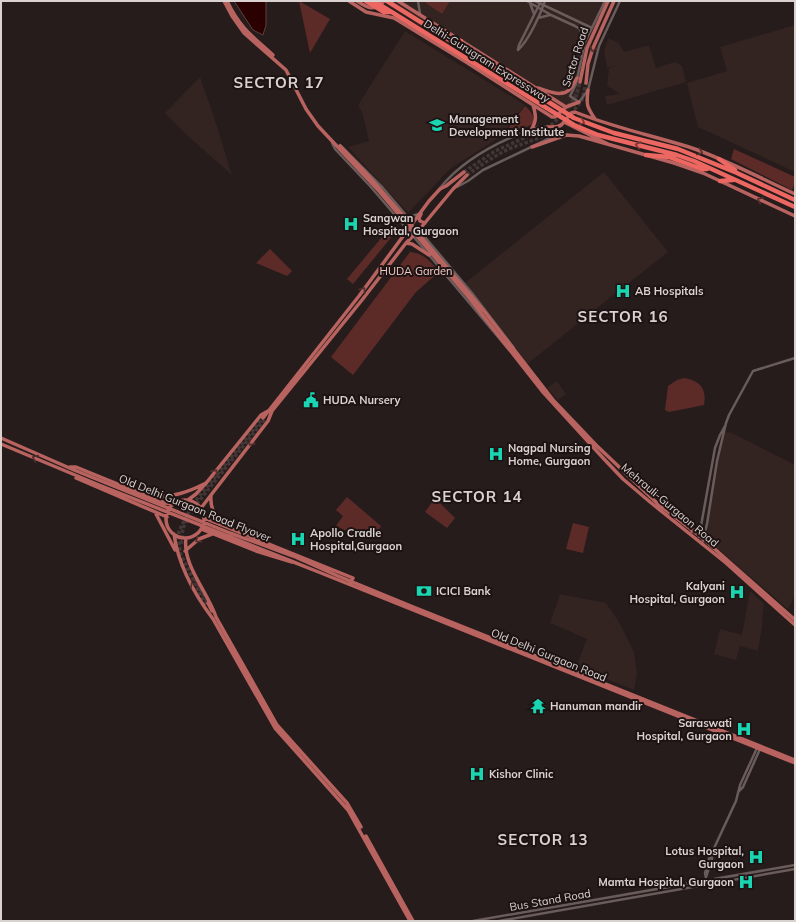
<svg xmlns="http://www.w3.org/2000/svg" width="796" height="922" font-family="Mulish,sans-serif">
  <rect width="100%" height="100%" fill="#261c1b"/>
  <!-- built -->
  <path fill="#332321" d="M380,1H611L589,49L579,96L566,117Z
    M795,25V172L698,127L687,83L727,71L720,47Z
    M405,31L525,105L500,137L451,168L408,213L348,147L369,141L362,112L358,105Z
    M608,38L619,43L624,52L649,45L656,68L675,62L682,66L686,82L607,105L605,96L620,94L607,86L609,68L619,65L607,68L604,51Z
    M200,77L214,117L232,175L190,138L165,113Z
    M604,172L668,252L625,286L632,296L629,297L625,292L624,293L625,295L621,297L617,292L525,366L461,286Z
    M557,381L566,394L558,400L547,388Z
    M725,432L732,433L795,465V596L788,609L706,539L717,464Z
    M750,591L764,604L762,620H763L758,651L740,646L736,660L714,654L720,629L742,635Z
    M560,594L606,603L619,622L634,652L637,674L634,690L576,667L587,639L550,623Z"/>
  <!-- green -->
  <path fill="#5c2b28" d="M299,1L330,19L310,53Z
    M423,1H450L442,14Z
    M525,106C531,111 535,116 533,124L513,133L509,127Z
    M734,149L795,177V182L792,190L731,159Z
    M387,231L394,234L353,284L347,279Z
    M270,249L292,271L287,276L256,263Z
    M410,252C424,253 431,262 439,272L416,292L353,375L331,357Z
    M684,378C700,381 707,388 704,405L669,412L665,410L668,386L677,380Z
    M347,497L381,526L374,539L351,533L336,526L343,516L336,510Z
    M435,498L455,518L447,528L425,512Z
    M573,523L589,527L583,553L566,549Z"/>
  <!-- water -->
  <path fill="#2b0001" stroke="#5f3f3f" d="M234,1H266V25L263,35L253,30Z"/>
  <g fill="none" stroke-linecap="round" stroke-linejoin="round">
    <!-- major-tunnel -->
    <path stroke="#413736" stroke-width="3.5" stroke-dasharray="3.5 2" stroke-linecap="butt" d="M568,106L576,96L580,82
      M571,114L582,100L586,83
      M464,172L495,151L549,127L561,116
      M467,175C480,166 494,156 509,149C528,141 546,138 562,125
      M181,544L183,528L195,506L265,419
      M195,579L208,603
      M206,605L181,555L178,539L179,531L193,504L263,418"/>
    <!-- minor -->
    <path stroke="#695c5b" stroke-width="2.5" d="M418,1L420,14
      M527,1L551,15L575,26L580,29L585,42
      M535,1L592,28
      M605,1L585,42L576,84L570,96L579,102L588,90L599,46L620,1
      M530,3L534,14
      M538,18L550,15
      M518,49L519,45L541,1
      M518,50C529,40 540,15 545,1
      M332,143L335,149L370,186L413,236L509,350
      M340,145L383,188L406,215L411,216L419,214
      M440,188C460,163 490,146 519,134C530,130 544,122 554,131L555,133L554,136L483,170L468,181L457,187
      M419,230L472,293L514,348
      M699,537L715,448L720,435L725,426
      M702,544L707,524L717,461L726,423L729,415L753,371L795,358
      M739,791L743,787L760,749
      M706,877L712,859V856
      M706,878L705,873L709,859L736,801L740,785L757,748
      M473,921L795,865
      M499,921L795,869"/>
    <!-- major -->
    <path stroke="#b8635f" stroke-width="3.5" d="M224,1L232,16L244,33L286,70L306,109L318,126L379,191L466,294L542,391L604,459L623,479L650,502L726,563L795,625
      M227,1C240,28 252,36 273,55
      M349,1L366,12L394,18L466,62L552,117H555L566,107L579,102
      M357,1C368,8 374,12 384,1
      M398,1L566,107
      M580,82L587,48L608,1
      M586,83L588,64L593,48L614,1
      M538,88C547,91 562,98 570,89C573,86 575,81 577,78
      M588,90C586,105 587,107 595,119
      M547,127C554,127 560,128 564,122
      M531,130C537,121 536,115 533,105
      M608,144L564,122L571,113L575,112C612,127 650,135 689,147C725,159 760,178 795,194
      M340,146L365,172L412,226L484,311L554,401L596,445L658,504L700,536L795,620
      M532,147L566,135L579,136L674,163L703,173L795,216
      M421,214L419,218L420,221L425,223
      M406,243L412,244L429,255
      M263,418L359,296L429,201L440,189L446,186L464,172
      M1,438L74,470L230,533L293,556L338,576L411,606L795,760
      M1,444L99,485L291,561L316,571L795,763
      M70,467H76L152,498L165,503L174,504
      M76,478L167,517
      M211,495C210,507 214,517 223,525
      M155,497C175,496 186,493 204,484
      M188,500L196,494L207,482L261,415L268,411
      M166 519a19 19 0 1 1 38 0a19 19 0 1 1-38 0Z
      M201,508L268,421L272,411L362,300L406,243L419,230L453,189L467,175
      M155,512L175,550
      M204,518L353,578L351,582
      M201,529L256,551L292,562
      M692,531L701,527
      M174,534C178,564 195,595 213,619L275,728L348,810L410,921
      M186,538C182,565 208,592 216,617L277,725L347,803L361,827
      M185,551L199,539L212,534
      M208,603L212,611
      M366,836L413,921"/>
    <!-- highway -->
    <path stroke="#ec6762" stroke-width="4.5" d="M366,1L384,12H391
      M374,1L574,125L598,135L677,155L694,161L795,207
      M387,1L574,118L614,133L678,149L737,173L795,200
      M451,41H461
      M646,155L669,157L702,169H707
      M719,159L735,170
      M720,181L733,180"/>
  </g>
  <!-- one-way arrows -->
  <defs><path id="oneway-chevron" d="M-2-3.5L2.5 0L-2 3.5" fill="none" stroke-width="1.6" stroke-linecap="round" stroke-linejoin="round"/></defs>
  <g stroke="#532f2d">
    <use href="#oneway-chevron" transform="translate(593 49) rotate(108)"/>
    <use href="#oneway-chevron" transform="translate(700 152) rotate(22)"/>
    <use href="#oneway-chevron" transform="translate(760 200) rotate(-155)"/>
    <use href="#oneway-chevron" transform="translate(363 290) rotate(-54)"/>
    <use href="#oneway-chevron" transform="translate(251 443) rotate(129)"/>
    <use href="#oneway-chevron" transform="translate(35 458) rotate(-157)"/>
    <use href="#oneway-chevron" transform="translate(215 472) rotate(-51)"/>
    <use href="#oneway-chevron" transform="translate(198 540) rotate(146)"/>
    <use href="#oneway-chevron" transform="translate(193 585) rotate(-118)"/>
  </g>
  <g stroke="#7a3936">
    <use href="#oneway-chevron" transform="translate(582 122) rotate(23)"/>
    <use href="#oneway-chevron" transform="translate(638 145) rotate(-166)"/>
  </g>
  <!-- icons -->
  <defs>
    <g id="university-bare" transform="scale(1.2)"><path d="M0-5L7-2L0 1L-7-2ZM-4 1L0 2.5L4 1V4Q0 6-4 4Z" fill="#1ad5b2" stroke="#1d1312" stroke-width="2.5" paint-order="stroke"/></g>
    <g id="hospital-bare" transform="scale(1.2)"><path d="M-5-5h3v3.5h4V-5h3V5h-3V1.5h-4V5h-3Z" fill="#1ad5b2" stroke="#1d1312" stroke-width="2.5" paint-order="stroke"/></g>
    <g id="civic-bare" transform="scale(1.2)"><path d="M-.6-6.5H3V-4.5H.6V-3L4-1V1h2V6H-6V1h2V-1L-.6-3ZM-1.2 2.5V6h2.4V2.5Z" fill="#1ad5b2" stroke="#1d1312" stroke-width="2.5" paint-order="stroke"/></g>
    <g id="bank-bare" transform="scale(1.2)"><path d="M-6-4H6V4H-6ZM0-2.3a2.3 2.3 0 1 0 0 4.6a2.3 2.3 0 1 0 0-4.6Z" fill="#1ad5b2" stroke="#1d1312" stroke-width="2.5" paint-order="stroke"/></g>
    <g id="temple-bare" transform="scale(1.2)"><path d="M0-6L5-2H3V0L6.5 2.5H4V6H1.5V3h-3V6H-4V2.5H-6.5L-3 0V-2H-5Z" fill="#1ad5b2" stroke="#1d1312" stroke-width="2.5" paint-order="stroke"/></g>
  </defs>
  <g fill-rule="evenodd">
    <use href="#university-bare" x="437" y="125"/>
    <use href="#hospital-bare" x="351" y="224"/>
    <use href="#hospital-bare" x="623" y="291"/>
    <use href="#civic-bare" x="311" y="400"/>
    <use href="#hospital-bare" x="496" y="454"/>
    <use href="#hospital-bare" x="298" y="539"/>
    <use href="#bank-bare" x="424" y="591"/>
    <use href="#hospital-bare" x="737" y="592"/>
    <use href="#temple-bare" x="538" y="706"/>
    <use href="#hospital-bare" x="744" y="729"/>
    <use href="#hospital-bare" x="477" y="774"/>
    <use href="#hospital-bare" x="756" y="857"/>
    <use href="#hospital-bare" x="746" y="882"/>
  </g>
  <g text-anchor="middle" stroke-width="4" stroke-linejoin="round" paint-order="stroke">
    <!-- street labels -->
    <g font-size="11" fill="#d9d2d1" stroke="#1d1312">
      <text transform="translate(575 57) rotate(-72)" y="4">Sector Road</text>
      <text transform="translate(487 61) rotate(32)" y="4">Delhi-Gurugram Expressway</text>
      <text transform="translate(670 505) rotate(40)" y="4">Mehrauli-Gurgaon Road</text>
      <text transform="translate(195 508) rotate(22)" y="4">Old Delhi Gurgaon Road Flyover</text>
      <text transform="translate(549 655) rotate(22)" y="4">Old Delhi Gurgaon Road</text>
      <text transform="translate(550 900) rotate(-10)" y="4">Bus Stand Road</text>
    </g>
    <!-- poi labels -->
    <g font-size="11" font-weight="bold" fill="#d9d2d1" stroke="#1d1312" text-anchor="start">
      <text x="449" y="123">Management<tspan x="449" dy="13">Development Institute</tspan></text>
      <text x="363" y="222">Sangwan<tspan x="363" dy="13">Hospital, Gurgaon</tspan></text>
      <text x="635" y="295">AB Hospitals</text>
      <text x="323" y="404">HUDA Nursery</text>
      <text x="508" y="452">Nagpal Nursing<tspan x="508" dy="13">Home, Gurgaon</tspan></text>
      <text x="310" y="537">Apollo Cradle<tspan x="310" dy="13">Hospital,Gurgaon</tspan></text>
      <text x="725" y="590" text-anchor="end">Kalyani<tspan x="725" dy="13">Hospital, Gurgaon</tspan></text>
      <text x="436" y="595">ICICI Bank</text>
      <text x="550" y="710">Hanuman mandir</text>
      <text x="732" y="727" text-anchor="end">Saraswati<tspan x="732" dy="13">Hospital, Gurgaon</tspan></text>
      <text x="489" y="778">Kishor Clinic</text>
      <text x="744" y="855" text-anchor="end">Lotus Hospital,<tspan x="744" dy="13">Gurgaon</tspan></text>
      <text x="734" y="886" text-anchor="end">Mamta Hospital, Gurgaon</text>
    </g>
    <!-- park labels -->
    <g font-size="11" fill="#f3cdca" stroke="#1d1312">
      <text x="416" y="275">HUDA Garden</text>
    </g>
    <!-- district labels -->
    <g font-size="15" font-weight="bold" letter-spacing="1" fill="#d9d2d1" stroke="#1d1312">
      <text x="279" y="88">SECTOR 17</text>
      <text x="623" y="322">SECTOR 16</text>
      <text x="477" y="502">SECTOR 14</text>
      <text x="543" y="845">SECTOR 13</text>
    </g>
  </g>
  <!-- border -->
  <rect width="796" height="922" fill="none" stroke="#d9d2d1" stroke-width="4"/>
</svg>
